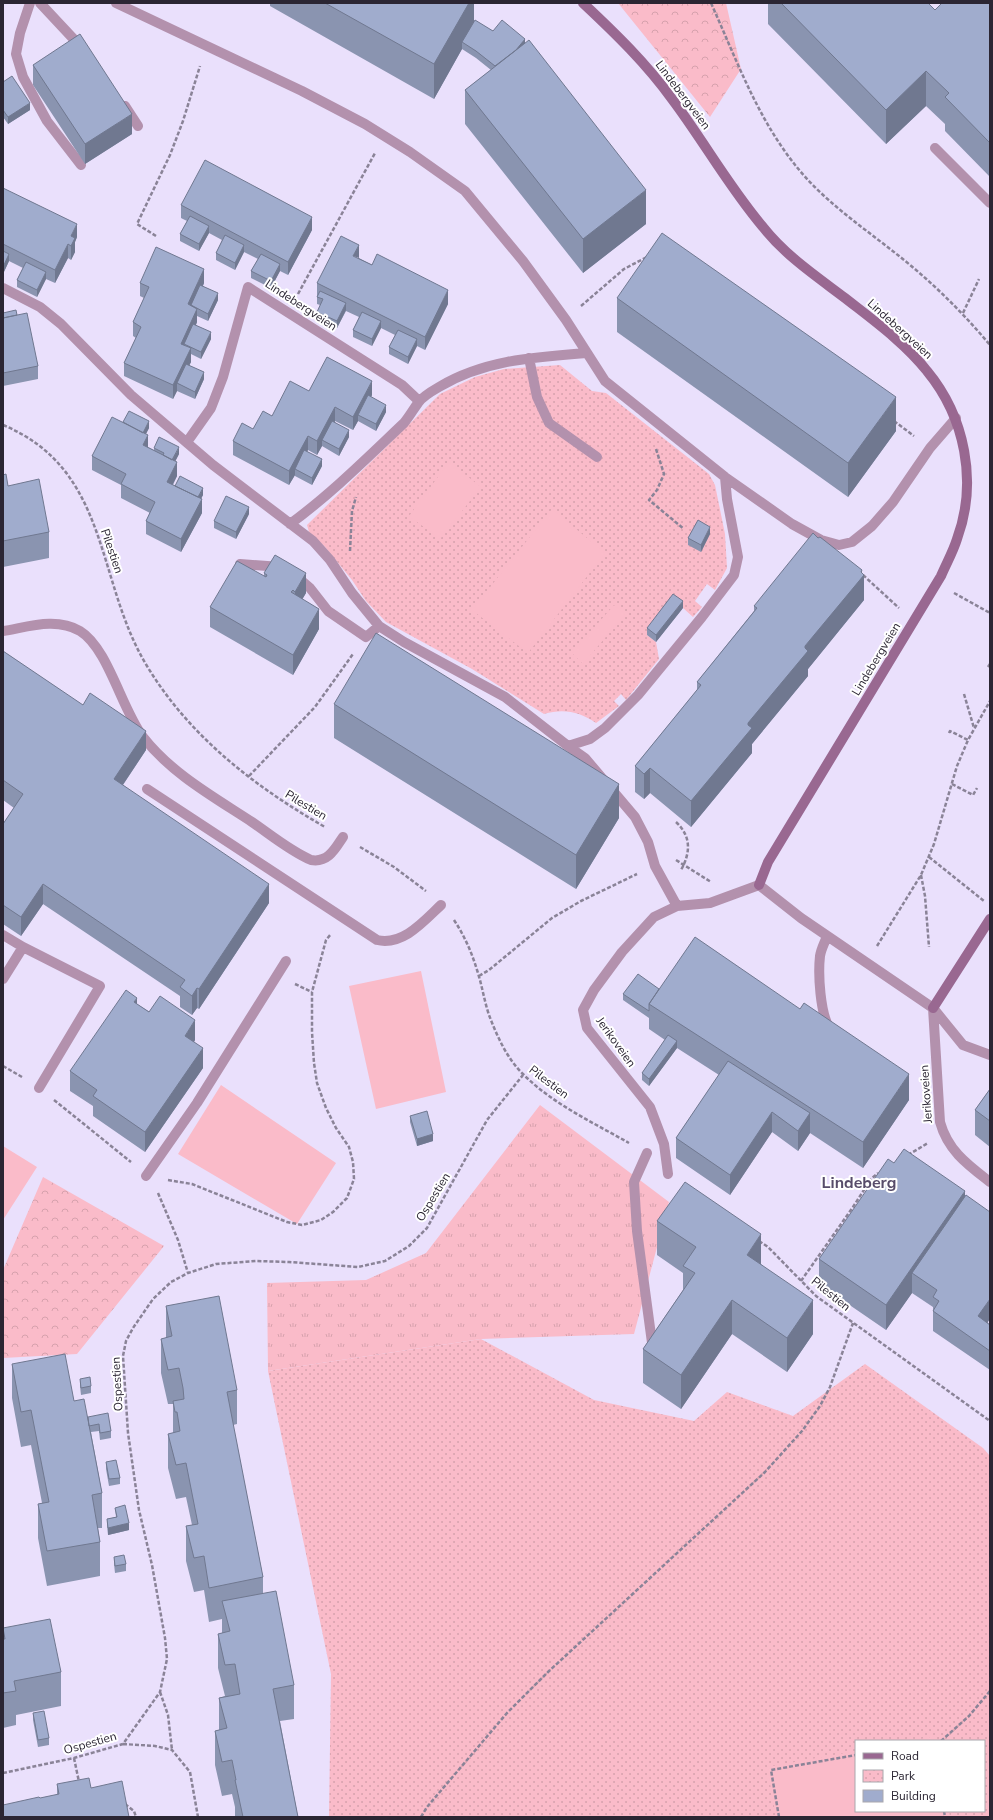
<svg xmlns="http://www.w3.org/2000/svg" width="993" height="1820" font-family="'Nunito Sans',sans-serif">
  <defs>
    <pattern id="grass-tufts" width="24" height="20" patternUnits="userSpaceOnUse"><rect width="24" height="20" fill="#fabbc9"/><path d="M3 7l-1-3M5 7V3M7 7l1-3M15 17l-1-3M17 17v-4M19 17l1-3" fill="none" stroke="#d6a1ad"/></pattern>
    <pattern id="forest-crowns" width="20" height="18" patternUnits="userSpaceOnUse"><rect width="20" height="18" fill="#fabbc9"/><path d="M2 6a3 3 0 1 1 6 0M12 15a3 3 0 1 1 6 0" fill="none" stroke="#d6a1ad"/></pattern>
    <pattern id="park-dots" width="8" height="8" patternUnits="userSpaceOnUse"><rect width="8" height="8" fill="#fabbc9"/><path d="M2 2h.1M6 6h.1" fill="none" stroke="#d6a1ad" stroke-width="1.8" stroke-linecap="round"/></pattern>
  </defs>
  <rect width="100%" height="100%" fill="#eae0fc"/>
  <!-- grass -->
  <path fill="url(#grass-tufts)" d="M540,1105L669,1202L634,1334L481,1339L268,1371L267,1283L366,1280L426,1253Z"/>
  <!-- forest -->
  <path fill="url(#forest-crowns)" d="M618,3H726L741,69L710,117Z
    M43,1177L164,1246L77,1354L3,1358V1270Z"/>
  <!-- park -->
  <path fill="url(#park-dots)" fill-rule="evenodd" d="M560,365L592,391L606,393L709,474L715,485L725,534L727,568L715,590L707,584L695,601L702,607L693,617L683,608L647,635L656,642L659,659L626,700L621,694L614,701L619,706L596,723C580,712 564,708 544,714L472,669L386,622L366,601L352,580L325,547L309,532L307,525L440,394L475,377L504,369Z
    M481,1339L594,1400L694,1421L727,1392L793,1416L865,1364L983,1448L990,1456V1817H329L331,1674L268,1371ZM856,1741H984V1811H856Z"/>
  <!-- pitch -->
  <path fill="#fabbc9" d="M449,462L481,487L440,539L409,516Z
    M552,509L605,553L528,653L472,610Z
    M614,605L625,614L583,664L572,653Z
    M421,971L446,1092L376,1109L349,986Z
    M221,1085L336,1163L297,1224L178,1154Z
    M3,1146L37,1167L3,1220Z
    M936,1736L937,1741H910Z
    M856,1751V1811H949L950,1817H776L767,1767Z"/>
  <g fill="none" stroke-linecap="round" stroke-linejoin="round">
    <!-- path -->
    <path stroke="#8a8397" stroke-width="2.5" stroke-dasharray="4 2" stroke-linecap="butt" d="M711,3C739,65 761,129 808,180C836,210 872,234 904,260C936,286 963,313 990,345
      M156,236L137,224L170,155L183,121L200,66
      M298,294L375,153
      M581,306L624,269L647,257
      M963,313L979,279
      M894,421L914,436
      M3,425C111,470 95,581 147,666C189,736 255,787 325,827
      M656,449L664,474L657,490L649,500L684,529
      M350,551L352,511L356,497
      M863,575L899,608
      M954,593L990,613
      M988,667L990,664
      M964,694L974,728
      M949,733L950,731L968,740
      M249,776L315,707L353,654
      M952,784L973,795L977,788
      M676,822C691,836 691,852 681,870
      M360,847L394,867L426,891
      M929,857L984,901
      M676,860L711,882
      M921,875L925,896L929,947
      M454,920C464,935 472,953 477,970C482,985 484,1000 489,1015C497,1036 507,1059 524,1075C553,1104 594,1123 629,1143
      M877,946L921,875L934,844L957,766L968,740L990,701
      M479,976L489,970L552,918L581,901L637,874
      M295,984L312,992
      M3,1066L22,1077
      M54,1100L131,1162
      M908,1155L928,1143
      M168,1180L192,1184L287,1222L302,1225L321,1220L333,1212L347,1198L354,1179L353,1162L349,1147L336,1128L326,1108L317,1083L314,1063L312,1032V992L326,940L331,934
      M158,1193L178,1240L188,1273
      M759,1241L768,1247L816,1296L990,1421
      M801,1281L853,1207L871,1179L878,1173
      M160,1692L168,1715L172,1750
      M941,1741L969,1716L990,1691
      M123,1744L155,1746L172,1750L190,1772L198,1817
      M74,1758L79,1782
      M3,1773L74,1758L123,1744L160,1692L167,1659L165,1638L152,1565L139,1510L128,1433L123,1356L126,1341L133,1328L153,1299L171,1282L188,1273L216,1264L256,1261L289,1262L358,1267L385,1261L409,1246L427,1228L487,1120L523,1075
      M125,1804L134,1811L136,1817
      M944,1811L945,1817
      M421,1817L427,1807L507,1713L548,1672L765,1472L802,1431L820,1406L830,1387L853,1323
      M779,1817L771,1770L856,1755"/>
    <!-- lane -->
    <path stroke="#b391ad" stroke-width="10" d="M30,3L20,33L16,54L23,77L47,121L81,165
      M40,3L82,48
      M116,3L302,91L365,124L410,152L465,191L523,261L566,320L605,381L725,477L792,524L821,540L839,545L852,542L872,526L893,502L930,448L956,418
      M125,106L138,126
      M935,148L990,203
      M3,288L40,307L61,324L131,395L213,465L313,541L330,560L352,593L379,626L404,642L505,697L568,746L590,739L605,728L638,695L702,617L734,575L738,557L727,499L725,477
      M529,358L537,397L549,423L597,457
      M187,442L211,408L223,377L248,287L402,385L419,401
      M290,524C331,494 367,458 404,423C409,417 413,410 418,403C422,397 432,391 439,387C484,360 535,357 586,353
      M240,564L281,567
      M296,576L310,588L328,611L366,637L379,626
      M3,631C28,627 56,617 80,631C108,648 122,710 143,737C172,774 214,797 252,822C271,835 290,851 311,860C328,863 335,849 343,837
      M568,746L585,758L635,817L648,842L655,866L677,906
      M147,789L377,940C403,946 424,921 441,905
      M3,935L23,947L3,979
      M827,936C825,942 821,949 820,956C818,974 820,1014 830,1029
      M23,947L100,986L39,1088
      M933,1008L940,1122C948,1151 968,1165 990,1182
      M647,1153L634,1182L637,1231L653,1350
      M668,1174L664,1144L650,1107L587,1028L583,1010L594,990L622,952L654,917L677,906L710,903L759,885L801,918L933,1008L963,1045L990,1055
      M146,1176L197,1103L286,961"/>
    <!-- secondary -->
    <path stroke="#996891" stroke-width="10" d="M583,3C615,33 646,63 672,99C703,140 729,187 763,227C786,256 816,276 845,298C873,320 905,343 927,371C965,417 978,482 957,539C953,552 946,564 941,576L768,862L759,885
      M933,1008L990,919"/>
  </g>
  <!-- wall -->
  <path fill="#8a94b0" d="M270,3H474V21L493,31L525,43L646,224L583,273L465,124V90L491,70L476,58L462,49L434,99L270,6Z
    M768,3H928L935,10L990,5V177L945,131V124L926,106L886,144L768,24Z
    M33,65L132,134L85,164L33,85Z
    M3,82L30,110L8,124L3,117Z
    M3,188L77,237L75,242V252L71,260L68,258L55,283L46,279L37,297L17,287V280L23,268L9,261L3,274Z
    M181,205L312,230L288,275L280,271L271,288L251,278V271L258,259L244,252L235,270L216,260V253L222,240L209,233L199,251L180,241V234L187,221L181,218Z
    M359,258L448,304L425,350L417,346L408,364L389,354V347L395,335L381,328L372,346L353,337V330L359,317L346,311L337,328L317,319V312L320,305L317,304V283Z
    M140,283H204L203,286L218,300L208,321L197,316V322L196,325L211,339L201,359L191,354V362L189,365L204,379L195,399L177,391L173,399L124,376V363L136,338L133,336V322L144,298L140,296Z
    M617,298L896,431L848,497L617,332Z
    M3,313L17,315L38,366V379L3,386Z
    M309,391L372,395L371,397L386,412L376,431L358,421L353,430L335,421V422L349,437L339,456L322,446L317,455L308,450L307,451L322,466L312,485L295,476V475L289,485L233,455V441L253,429Z
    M123,422L149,428L146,434L148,447L154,450V448L179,454L175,461L177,476L173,485L203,495L201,499L202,513L181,552L146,534V521L150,513L121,498V485L92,470V456Z
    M3,475L8,486L49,532V558L3,567Z
    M249,514L236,539L214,528V521Z
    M710,534L701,552L688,545V538Z
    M264,573L306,593L302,599L319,629L293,675L210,627V607L264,576Z
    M862,573L864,600L808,669V676L752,744V753L691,827L650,793L644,799L635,792V766L697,690V682L754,611V606Z
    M683,608L656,642L647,635V628Z
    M3,651L146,750L123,785L269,903L199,1009L197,1008L192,1015L180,1007V996L43,904L21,936L3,924V824L14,808L3,800Z
    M334,704L619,818L576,889L334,738Z
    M659,989L909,1100L863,1168L810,1133L798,1151L772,1132L730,1195L676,1158V1138L719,1075L677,1048L649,1086L642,1080V1073L665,1040L649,1029V1018L623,1000V994Z
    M137,1004L195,1040L194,1042L203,1068L145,1152L93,1116V1106L70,1091V1071Z
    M990,1089V1147L975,1135V1110Z
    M410,1116L433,1141L417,1146L410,1122Z
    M894,1163L965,1196L988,1323L990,1325V1370L933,1331V1307L912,1293L886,1330L819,1284V1259Z
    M657,1221L761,1264L813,1334L787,1372L732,1334L681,1409L643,1383V1349L683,1290V1273L657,1255Z
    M166,1306L237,1390V1424L233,1425L263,1577V1593L294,1685V1719L280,1721L298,1817H235V1807L232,1794L222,1796L215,1765V1731L219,1730V1698L225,1696L218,1668V1634L222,1633V1619L209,1622L204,1590L194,1592L186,1561V1526L192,1525L186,1497L176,1499L168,1468V1434L173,1433V1404H168L161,1373V1339L166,1338Z
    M12,1364L74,1401L88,1417L111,1431V1438L100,1440L99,1431L91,1432L102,1493V1528H98L100,1542V1576L47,1586L38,1538V1504L42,1503L31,1445L21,1447L12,1398Z
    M80,1379L91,1386V1393L81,1395L80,1386Z
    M106,1462L120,1478V1484L109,1486L106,1469Z
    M115,1508L129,1530L108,1535L107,1526V1519L116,1517Z
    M114,1557L126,1564V1571L115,1573L114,1564Z
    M3,1628L61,1672V1706L16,1715V1725L3,1728Z
    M33,1713L49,1738V1745L38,1747L33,1720Z
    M57,1784L91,1788L40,1798L57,1795Z"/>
  <!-- shaded-wall -->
  <path fill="#707890" d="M469,3H474V29L462,42V49L434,99V64Z
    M525,39V46L515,50Z
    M926,71V106L886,144V110Z
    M30,103V110L8,124V117Z
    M132,114V134L85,164V144Z
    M646,190V224L583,273V239Z
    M312,217V230L288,275V262Z
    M77,224V237L75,242V252L71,260V236Z
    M209,226V233L199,251V244Z
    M68,244V258L55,283V270Z
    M244,245V252L235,270V263Z
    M359,245V258L353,256Z
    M9,254V261L3,274V267Z
    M280,264V271L271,288V281Z
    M204,269V283L193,307L188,304Z
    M46,272V279L37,297V290Z
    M448,290V304L425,350V337Z
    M218,293V300L208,321V314Z
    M346,303V310L337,328V321Z
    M197,309V322L187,345L184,344V351L181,344Z
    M381,321V328L372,346V339Z
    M211,332V339L201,359V352Z
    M417,339V346L408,364V357Z
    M191,348V362L180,385L177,383V391L173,399V385Z
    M204,372V379L195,399V392Z
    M372,381V395L361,416L358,415V421L353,430V417Z
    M896,397V431L848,497V463Z
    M386,405V412L376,431V424Z
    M335,407V421L325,441L322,440V446L317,455V441Z
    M149,421V428L140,445V438Z
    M349,430V437L339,456V449Z
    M148,435V449L143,445Z
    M308,436V450L297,470L295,469V475L289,485V471Z
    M179,447V454L170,472V465Z
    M322,459V466L312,485V478Z
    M177,462V476L167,495V482Z
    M203,488V495L195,509V503Z
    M202,499V513L181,552V539Z
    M249,507V514L236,539V532Z
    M710,527V534L701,552V545Z
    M862,570V577L864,575V600L808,669V676L752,744V753L691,827V801L748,723Z
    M306,573V593L295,612V592Z
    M683,601V608L656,642V635Z
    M319,609V629L293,675V655Z
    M146,731V750L114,798V779Z
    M650,768V793L644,799V774Z
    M619,784V818L576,889V855Z
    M43,884V904L21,936V917Z
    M269,884V903L199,1009V989Z
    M197,988V1008L192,1015V996Z
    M137,998V1018L134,1002Z
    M195,1020V1040L185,1056V1036Z
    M677,1041V1048L649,1086V1079Z
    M203,1048V1068L145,1152V1132Z
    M909,1074V1100L863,1168V1142Z
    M772,1112V1132L730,1195V1175Z
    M810,1113V1133L798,1151V1131Z
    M433,1134V1141L417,1146V1139Z
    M965,1191V1216L912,1273V1293L886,1330V1305Z
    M761,1234V1269L747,1255Z
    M990,1299V1319L978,1336V1316Z
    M732,1300V1334L681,1409V1375Z
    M813,1300V1334L787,1372V1338Z
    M129,1523V1530L108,1535V1528Z"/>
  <!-- building -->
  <path fill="#a0accd" stroke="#707890" d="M325,3H469L434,64Z
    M781,3H928L935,10L942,3H988L990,5V143L945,97L949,93L926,71L886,110Z
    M475,20L493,31L502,20L525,39L516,50L495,66L476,51L462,42Z
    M80,34L132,114L85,144L33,65Z
    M529,40L646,190L583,239L465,90Z
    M12,76L30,103L8,117L3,110V82Z
    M205,160L312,217L288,262L181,205Z
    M3,188L77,224L71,236L75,238L71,246L68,244L55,270L3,244Z
    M190,216L209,226L199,244L180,234Z
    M662,233L896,397L848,463L617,298Z
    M225,235L244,245L235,263L216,253Z
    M341,236L359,245L353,256L372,265L377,254L448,290L425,337L317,283Z
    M156,247L204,269L188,304L197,309L181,344L191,348L173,385L124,363L141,327L133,322L149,287L140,283Z
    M3,251L9,254L3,267Z
    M261,254L280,264L271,281L251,271Z
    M26,262L46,272L37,290L17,280Z
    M200,285L218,293L208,314L191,305Z
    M320,291L346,303L337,321L317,312L323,299L317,297Z
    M16,310L17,315L3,318V313Z
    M362,312L381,321L372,339L353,330Z
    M27,313L38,366L3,373V318Z
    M193,324L211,332L201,352L184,344Z
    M398,330L417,339L408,357L389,347Z
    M327,357L372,381L353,417L335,407L317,441L308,436L289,471L233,441L242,423L253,429L263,411L272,416L290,381L309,391Z
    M186,364L204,372L195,392L177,383Z
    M368,395L386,405L376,424L358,415Z
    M129,411L149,421L143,433L123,422Z
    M112,417L148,435L143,445L177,462L167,482L202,499L181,539L146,521L155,502L121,484L126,474L92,456Z
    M332,421L349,430L339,449L322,440Z
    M159,437L179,447L172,460L163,455L164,453L154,448Z
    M304,450L322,459L312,478L295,469Z
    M6,474L8,486L39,479L49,532L3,541V475Z
    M180,476L203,488L198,497L175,486Z
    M226,496L249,507L236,532L214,521Z
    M698,520L710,527L701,545L688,538Z
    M813,533L818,538L820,537L862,570L861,572L864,575L805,646V648L808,651L748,723V725L752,728L691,801L650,768L644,774L635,766L701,685L697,682L757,608L754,606Z
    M275,555L306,573L295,592L293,590L291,592L319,609L293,655L210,607L237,561L266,577L267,575L264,573Z
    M673,594L683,601L656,635L647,628Z
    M376,633L619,784L576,855L334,704Z
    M3,651L83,705L90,693L146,731L114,779L269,884L199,989L197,988L192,996L180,987L185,980L43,884L21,917L3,905V824L23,794L3,780Z
    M695,937L800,1009L804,1003L909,1074L863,1142L649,1004Z
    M638,974L659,989L649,1004V1011L623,994Z
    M126,990L137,998L134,1002L149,1012L160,996L195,1020L185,1036L203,1048L145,1132L93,1096L97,1090L70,1071Z
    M668,1035L677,1041L649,1079L642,1073Z
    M728,1061L810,1113L798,1131L772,1112L730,1175L676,1138Z
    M990,1089V1121L975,1110Z
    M427,1111L433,1134L417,1139L410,1116Z
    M904,1149L965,1191L886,1305L819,1259L888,1159L894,1163Z
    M685,1182L761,1234L747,1255L813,1300L787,1338L732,1300L681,1375L643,1349L695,1273L683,1266L696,1247L657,1221Z
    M966,1195L990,1212V1299L978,1316L990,1325V1351L933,1311L939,1301L933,1297L937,1290L912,1273Z
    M219,1296L237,1390L227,1392L263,1577L209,1588L204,1556L194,1558L186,1526L198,1524L186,1463L176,1465L168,1434L180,1431L177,1412H175L173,1401L184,1399L183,1388L179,1368L168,1370L161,1339L172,1336L166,1306Z
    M65,1354L74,1401L84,1399L102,1493L92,1495L100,1542L47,1551L38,1504L49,1502L31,1410L21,1412L12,1364Z
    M90,1377L91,1386L81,1388L80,1379Z
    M108,1413L111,1431L100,1433L99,1424L89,1426L88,1417Z
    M116,1460L120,1478L109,1479L106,1462Z
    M125,1505L129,1523L108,1528L107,1519L117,1517L115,1508Z
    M124,1555L126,1564L115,1566L114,1557Z
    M276,1591L294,1685L273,1689L298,1817H243L235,1780H236L232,1760L222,1762L215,1731L227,1728L219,1698L240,1694L235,1664L225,1665L218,1634L230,1631L222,1601Z
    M50,1619L61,1672L14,1681L16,1691L3,1693V1639H5L3,1628Z
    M44,1711L49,1738L38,1740L33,1713Z
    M89,1778L91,1788L122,1781L129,1817H3V1805L39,1797L40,1798L59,1794L57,1784Z"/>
  <g text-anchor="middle" stroke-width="4" stroke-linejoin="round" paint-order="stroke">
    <!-- street labels -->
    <g font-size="12" fill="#2b2633" stroke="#fff">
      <text transform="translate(683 95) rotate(53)" y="4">Lindebergveien</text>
      <text transform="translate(301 305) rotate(33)" y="4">Lindebergveien</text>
      <text transform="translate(900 329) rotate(42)" y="4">Lindebergveien</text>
      <text transform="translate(112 551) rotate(71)" y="4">Pilestien</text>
      <text transform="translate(876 659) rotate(-59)" y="4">Lindebergveien</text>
      <text transform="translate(306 805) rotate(31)" y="4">Pilestien</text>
      <text transform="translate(616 1042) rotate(54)" y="4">Jerikoveien</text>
      <text transform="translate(549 1082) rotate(37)" y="4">Pilestien</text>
      <text transform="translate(926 1094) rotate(-94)" y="4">Jerikoveien</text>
      <text transform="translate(433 1197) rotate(-59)" y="4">Ospestien</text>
      <text transform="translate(831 1294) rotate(39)" y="4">Pilestien</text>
      <text transform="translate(117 1384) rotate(-93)" y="4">Ospestien</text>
      <text transform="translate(90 1743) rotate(-16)" y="4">Ospestien</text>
    </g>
    <!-- district labels -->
    <g font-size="16" font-weight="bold" fill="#574c6a" stroke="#fff">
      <text x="859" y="1188">Lindeberg</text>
    </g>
  </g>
  <!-- border -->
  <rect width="993" height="1820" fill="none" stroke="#2b2633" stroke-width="8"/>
  <!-- legend -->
  <rect x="855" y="1740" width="130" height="72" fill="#ffffff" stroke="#aaa8ad"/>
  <rect x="863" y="1753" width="20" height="6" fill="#996891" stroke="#aaa8ad"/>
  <text x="891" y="1760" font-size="12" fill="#2b2633">Road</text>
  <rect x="863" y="1770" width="20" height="12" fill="url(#park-dots)" stroke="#aaa8ad"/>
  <text x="891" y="1780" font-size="12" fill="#2b2633">Park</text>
  <rect x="863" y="1790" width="20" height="12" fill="#a0accd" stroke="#aaa8ad"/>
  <text x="891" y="1800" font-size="12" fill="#2b2633">Building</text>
</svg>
